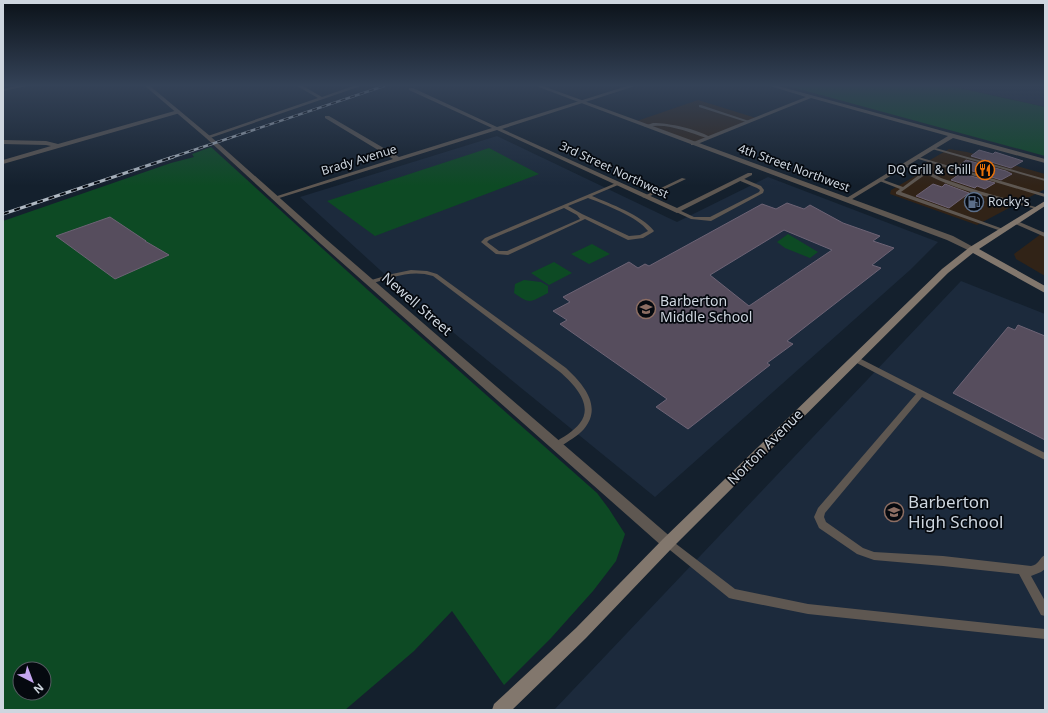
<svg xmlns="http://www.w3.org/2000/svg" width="1048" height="713" font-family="'Noto Sans',sans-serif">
  <rect width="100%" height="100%" fill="#14202d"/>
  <!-- commercial -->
  <path fill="#312317" d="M698,100L756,118L693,144L634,122Z
    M949,149L967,152L1045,174V189L977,225L890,194L891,190L917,175L911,171Z
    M1045,231V276L1016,259L1014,254Z"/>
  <!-- built -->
  <path fill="#1c2a3c" d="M952,86H1045V107L1015,100Z
    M497,136L677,222L768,177L938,242L910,270L655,497L460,338L391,280L300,197Z
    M961,281L1045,314V710H554Z"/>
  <!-- green -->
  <path fill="#0d4a24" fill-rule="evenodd" d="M788,86H950L1045,107V156Z
    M211,147L369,291L597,493L609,509L625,534L616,561L593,591L551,638L504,685L452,611L414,651L345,710H3V221L171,163L194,157L192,154ZM20,669H44V693H20Z
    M489,148L539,174L375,236L327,201Z
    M788,234L818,252L810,258L785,248L777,242Z
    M592,244L610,254L589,264L571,254Z
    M554,262L572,273L549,285L531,273Z
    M524,280L541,282L548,286V293C530,302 531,305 514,293L515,284Z"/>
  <!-- building -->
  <path fill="#564d5d" stroke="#6d6375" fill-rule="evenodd" d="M979,150L993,154L995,152L1023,161L1011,168L971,156Z
    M966,160L1006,171L1012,174L1001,180L966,169L969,167L960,165Z
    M961,173L995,183L985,189L977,186L975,188L951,180Z
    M933,184L942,187L945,184L969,193L949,208L916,196Z
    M787,203L804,209L810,205L843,223L880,236L873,241L894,248L872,265L881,268L787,341L793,344L767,363L770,365L688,429L656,407L667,399L560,324L567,320L553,311L570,302L563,297L629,262L638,268L645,264L649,266L762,204L776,209ZM784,230L832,250L749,306L710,275Z
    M110,217L146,241H145L169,255L115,279L56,236Z
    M1018,325L1045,336V440L953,393L1008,327L1015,330Z"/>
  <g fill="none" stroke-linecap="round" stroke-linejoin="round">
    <!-- service -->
    <path fill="#5e5751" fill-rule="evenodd" d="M699,105H701L749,121L746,122L699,107Z
      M653,123C670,123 696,129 710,137L707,138C687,132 667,122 646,127L644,126Z
      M932,147L1045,179V181L932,149Z
      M915,156L1045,194V197L915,158Z
      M902,164L928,171L941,178L979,191L1039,208L1037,209C1000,200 960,192 926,174L901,192L1006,230L1003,232L1001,231L896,194V192L900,189L877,180L881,179L903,187L923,172L902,166Z
      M682,178L686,179L646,198L642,197Z
      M738,178H742L761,186L764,190L763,193L711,221L691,219L674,211L679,210L694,217H710L759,192L760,190L757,188L738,180Z
      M616,183L618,184V185L592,196C610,204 642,215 654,231L653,232L643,238L628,240L585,219L508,255L496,254L481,242L485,238ZM588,198C604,204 638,217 648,231L640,235L629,236L582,214L568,206ZM564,208L577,215L580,219L507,251H499L487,242L489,240Z
      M1015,220L1045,233V237L1013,223L1012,222Z
      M411,270L427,271L437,274L566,368C583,384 603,406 584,429C578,436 568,441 560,447L557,448L554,447L553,445L554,443C563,437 573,432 580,423C594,405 574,384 560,372L433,276C411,269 391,278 370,284L367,282L368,281L392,274Z
      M853,357H857L1045,453V460L922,397L825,513L824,517L826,522L863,548L874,552L943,556L1031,566C1039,565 1039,558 1045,555V569L1041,572L1031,576L1045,601V616L1041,615L1019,574L943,566L874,560L857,554L819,528L814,517L818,508L916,394L853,361L851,359Z
      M668,539L671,540L735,589L808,604L1045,629V639L808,614L733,599L729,598L665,546L663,543L665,540Z"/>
    <!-- minor -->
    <path fill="#5e5751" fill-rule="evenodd" d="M16,86H27L3,91V89Z
      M297,86H303L322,97L353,86H361L210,138L205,137L318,98Z
      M627,86H635L502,129L677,208L748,173H752V175L677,213L497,130L276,199L271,198L393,159L325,118V116H329L399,157L492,128L409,90V88H413L497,127Z
      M770,86H778L1045,159V163L953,138L849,201H845V199L948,136L811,98L695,145H691V143L806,97Z
      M178,110L180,111V113L3,164V160L51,146L46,145L3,144V140L46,141L58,144Z"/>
    <!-- tertiary -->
    <path fill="#5e5751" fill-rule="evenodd" d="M145,86H150L210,136L327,240L673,539L675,543L673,547L668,549L663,547L321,244L206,138Z
      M536,86H543L953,236L977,249L976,251H970L947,240Z"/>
    <!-- secondary -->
    <path fill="#82776d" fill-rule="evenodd" d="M1045,201V206L979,249L1045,286V293L973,253L948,273L673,547L586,638L512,710H492L494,704L576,628L663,539L942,269L970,247Z"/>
    <!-- rail-far1 casing -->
    <g stroke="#b0b9c3" stroke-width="2.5">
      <path id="rail-far1" d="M170,158L384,86"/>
    </g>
    <!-- rail casing -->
    <g stroke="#b0b9c3" stroke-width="3">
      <path id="rail" d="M3,214L173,157"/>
    </g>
    <!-- rail-far1 -->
    <use href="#rail-far1" stroke="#05090f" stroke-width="1.5" stroke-dasharray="5" stroke-linecap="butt"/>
    <!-- rail -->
    <use href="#rail" stroke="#05090f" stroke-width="2" stroke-dasharray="6" stroke-linecap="butt"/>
  </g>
  <!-- sky -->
  <linearGradient id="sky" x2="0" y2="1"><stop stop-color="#0b1219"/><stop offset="0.46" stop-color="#344257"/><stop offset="1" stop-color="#344257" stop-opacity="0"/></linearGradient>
  <rect width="1048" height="186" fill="url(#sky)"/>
  <!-- icons -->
  <defs>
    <g id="restaurant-ring" transform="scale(1)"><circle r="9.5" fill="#05090f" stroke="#e8710a" stroke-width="1.5"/><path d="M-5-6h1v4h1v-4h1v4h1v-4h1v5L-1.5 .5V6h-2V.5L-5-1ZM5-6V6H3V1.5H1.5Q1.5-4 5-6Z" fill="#e8710a"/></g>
    <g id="fuel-ring" transform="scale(1)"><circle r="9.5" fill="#05090f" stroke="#5c6f8a" stroke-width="1.5"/><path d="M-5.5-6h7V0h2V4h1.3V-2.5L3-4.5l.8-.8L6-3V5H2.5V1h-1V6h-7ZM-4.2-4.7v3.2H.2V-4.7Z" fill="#5c6f8a"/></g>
    <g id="school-ring" transform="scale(1)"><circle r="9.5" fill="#05090f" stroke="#8d6e63" stroke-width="1.5"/><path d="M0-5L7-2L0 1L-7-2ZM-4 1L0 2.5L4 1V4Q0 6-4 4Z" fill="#8d6e63"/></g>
  </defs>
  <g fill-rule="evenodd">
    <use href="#restaurant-ring" x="985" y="170"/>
    <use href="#fuel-ring" x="974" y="202"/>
    <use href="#school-ring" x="646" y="309"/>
    <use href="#school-ring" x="894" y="512"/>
  </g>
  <g text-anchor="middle" stroke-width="3.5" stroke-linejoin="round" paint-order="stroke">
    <!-- far-street labels -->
    <g font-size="12" fill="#ced6df" stroke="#05090f">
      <text transform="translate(359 160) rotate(-17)" y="4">Brady Avenue</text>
      <text transform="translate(794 168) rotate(20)" y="4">4th Street Northwest</text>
      <text transform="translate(614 170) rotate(25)" y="4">3rd Street Northwest</text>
    </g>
    <!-- far-poi labels -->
    <g font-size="12" fill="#ced6df" stroke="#05090f" text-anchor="end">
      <text x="971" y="174">DQ Grill &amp; Chill</text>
      <text x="988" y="206" text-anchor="start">Rocky's</text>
    </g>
    <!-- poi labels -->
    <g font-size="14" fill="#ced6df" stroke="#05090f" text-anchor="start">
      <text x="660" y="306">Barberton<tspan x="660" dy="16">Middle School</tspan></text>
    </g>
    <!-- street labels -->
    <g font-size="14" fill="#ced6df" stroke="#05090f">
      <text transform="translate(417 304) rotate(41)" y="5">Newell Street</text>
      <text transform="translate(765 447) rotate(-45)" y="5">Norton Avenue</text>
    </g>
    <!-- near-poi labels -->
    <g font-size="17" fill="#ced6df" stroke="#05090f" text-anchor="start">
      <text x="908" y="508">Barberton<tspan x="908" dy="20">High School</tspan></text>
    </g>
  </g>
  <!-- border -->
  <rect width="1048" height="713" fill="none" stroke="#ced6df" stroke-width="8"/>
  <!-- north arrow -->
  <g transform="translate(32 681) rotate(138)"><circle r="19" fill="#05090f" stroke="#555b62"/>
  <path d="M0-3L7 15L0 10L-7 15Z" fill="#c5a6f0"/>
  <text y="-6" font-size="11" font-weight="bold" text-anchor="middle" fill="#ced6df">N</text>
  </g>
</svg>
